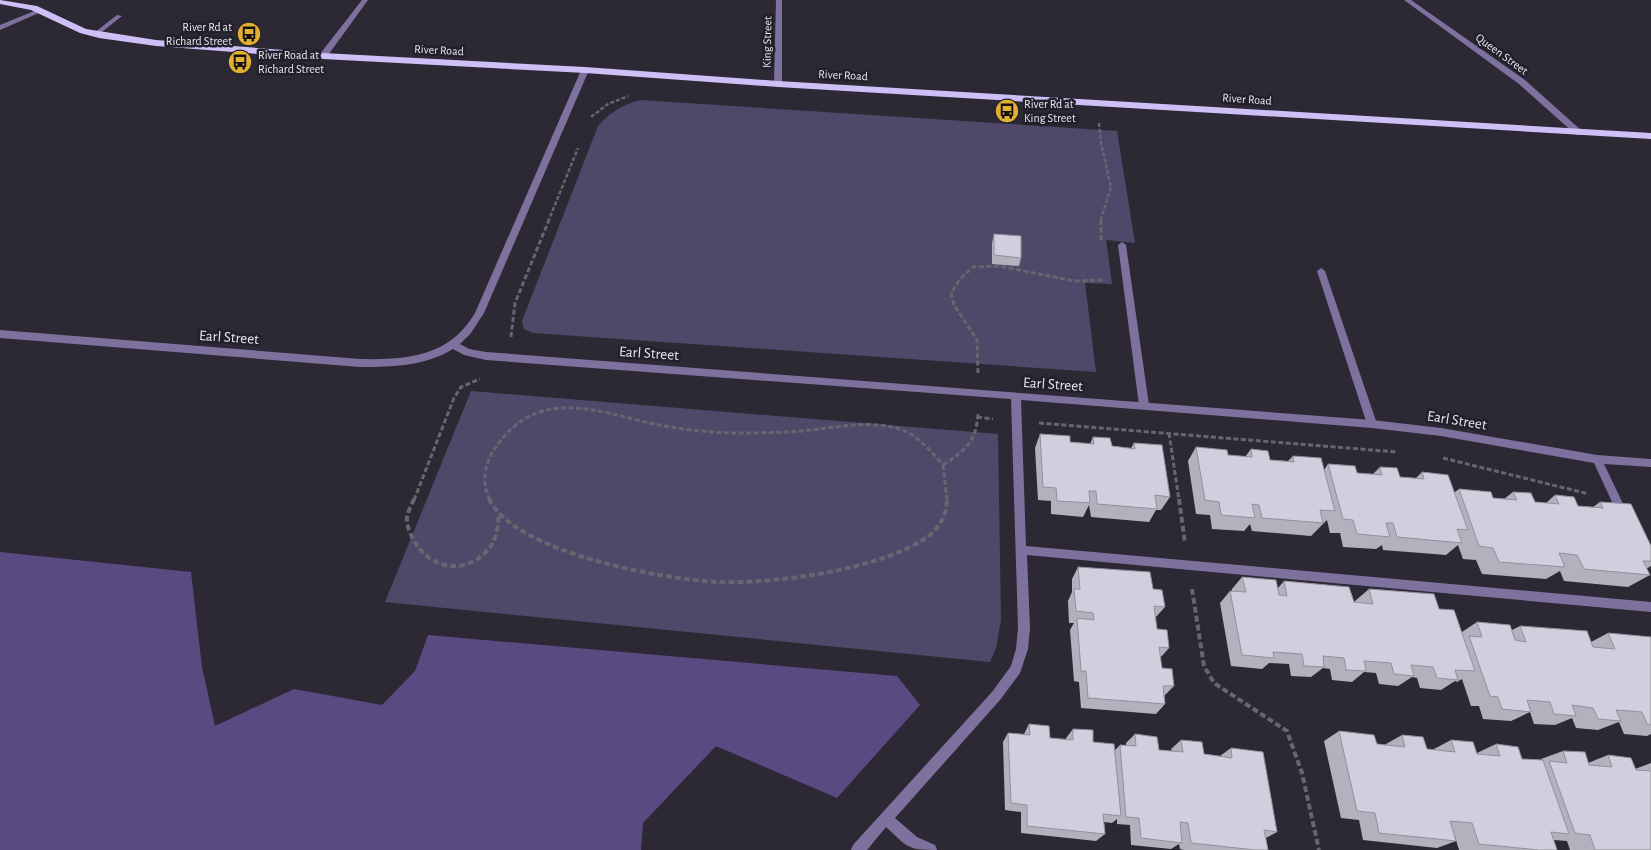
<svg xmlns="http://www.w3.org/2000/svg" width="1651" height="850" font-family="'Alegreya Sans',sans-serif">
  <rect width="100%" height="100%" fill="#2c2935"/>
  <!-- green -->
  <path fill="#504869" d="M640,100L1117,131L1135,243L1106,240L1112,284L1085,283L1096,372L533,333L524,329L522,321L598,126C610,112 622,105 640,100Z
    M471,391L998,434L1001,620L996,648L990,662L385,602Z"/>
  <!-- forest -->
  <path fill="#594a81" d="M0,552L191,572L202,667L215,726L294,689L382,705L415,671L428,635L897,676L920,705L837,798L716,746L643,823L641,850H0Z"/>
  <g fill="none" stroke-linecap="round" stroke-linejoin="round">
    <!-- path-far2 -->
    <path stroke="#676570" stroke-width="2.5" stroke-dasharray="4 2" stroke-linecap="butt" d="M591,117L608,104L628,96
      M1099,123L1101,143L1111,187L1100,222
      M548,222L578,148"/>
    <!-- path-far1 -->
    <path stroke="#676570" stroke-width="3" stroke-dasharray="5 2.5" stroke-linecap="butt" d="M1101,220V241
      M511,337L515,303L549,220
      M978,373L977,340L954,305L951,293L960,279L973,267L999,266L1074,281L1104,280
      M977,417L993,419
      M1039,423L1397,452
      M1169,433L1179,500
      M1443,458L1589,494
      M943,465L947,500
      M943,465C966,450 976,442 978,414
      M414,500L454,398L461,387L480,379
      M490,500C481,482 484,464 496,447C538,386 596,411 654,424C679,429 705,432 730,433C754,433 778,433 802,431C833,428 865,420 896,428C916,433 930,450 943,465"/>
    <!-- path -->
    <path stroke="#676570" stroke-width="4" stroke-dasharray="6 3" stroke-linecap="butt" d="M414,499C412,504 408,511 407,517C406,524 410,533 413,539C431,572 471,576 492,544C497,536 498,524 499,514
      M489,499C516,553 661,579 718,582C773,584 881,570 927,537C940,528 947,514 947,499
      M1179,499L1185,543
      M1192,589L1204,666L1214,683L1287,731L1302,773L1319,850"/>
    <!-- service -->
    <path fill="#7d729e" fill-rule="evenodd" d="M39,9L42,11L41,12L0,30V25Z
      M117,15L122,16L98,35H94V33Z
      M1122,242L1126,245L1149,405L1147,408H1141L1139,405L1118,245Z
      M1321,268L1325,271L1377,424L1376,427H1368L1367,424L1317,271Z"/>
    <!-- minor -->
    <path fill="#7d729e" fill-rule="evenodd" d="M362,0H368L326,58H320V54Z
      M776,0H782V84L778,86L774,84Z
      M1404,0H1411L1525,80L1582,131V135H1576L1519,84Z
      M582,68L589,70L484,313L471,333L460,344L469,349L486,352L1372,420L1441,428L1597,455L1651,459V467L1604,464L1628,514L1627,517L1623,519L1619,517L1594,463L1441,436L1372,428L1021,400L1026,546L1651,602V612L1027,555L1030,628L1028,649L1020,673L1000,700L895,818L917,837L935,845L937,850C906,850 908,847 886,827L867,850H851L853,845L992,692L1011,666L1016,649L1018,628L1011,399L486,360L464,355L453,349C425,366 392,367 360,367L0,338V330L360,359C407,360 449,357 475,313Z"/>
    <!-- primary -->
    <path fill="#cdc0f7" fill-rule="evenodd" d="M0,0L37,6L86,29L156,40L323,53L585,67L778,81L1651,133V139L778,87L585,73L323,59L156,46L99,38L80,33L31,10L0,4Z"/>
  </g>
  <!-- wall -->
  <path fill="#b4b1be" d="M994,234L1021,258L1019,266L992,264V243Z
    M1040,434L1070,442L1090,444L1093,437L1112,446L1131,448L1134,443L1170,497L1161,510H1156L1149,522L1091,517L1089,505L1083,517L1051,514V501L1038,500L1035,448Z
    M1196,447L1228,455L1245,457L1251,449L1270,460L1288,461L1293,456L1324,470L1328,464L1357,473L1373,474L1380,467L1400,477L1416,478L1422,472L1455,492L1459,489L1493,498L1504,499L1513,492L1535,502L1546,503L1555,495L1578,506L1593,507L1600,502L1651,546V566L1646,569L1650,575L1628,587L1564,581L1560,571L1546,579L1482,574L1476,560L1463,559L1458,545L1446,555L1383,550L1382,545L1376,549L1343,547L1340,533H1330L1327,520L1311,536L1252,531L1250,524L1244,531L1212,529L1210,515L1196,514L1188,461Z
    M1078,567L1153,589L1165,607L1155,618L1157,629L1169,648L1160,658L1162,668L1174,686L1164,696L1165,704L1156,714L1081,708L1079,682L1074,681L1070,630L1074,623H1069L1068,601L1072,592V579Z
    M1242,577L1278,588L1284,581L1355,602V601L1369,589L1439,609L1462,632L1477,622L1512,630L1520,626L1591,642L1608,633L1651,637V734L1647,736L1624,734L1619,722L1598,730L1576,728L1572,718L1555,725L1534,724L1530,712L1511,721L1483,719L1479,706H1471L1462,679L1457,682L1455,681L1441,690L1420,688L1417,678L1412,677L1398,686L1379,684L1376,673L1364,672L1352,682L1332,680L1330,669L1323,668L1311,677L1291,676L1289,664L1269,663L1262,669L1231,666L1220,603L1230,591L1232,592V589Z
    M1029,724L1050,738L1066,740V738L1073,729L1093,742L1115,750L1120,745H1126V743L1135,734L1159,750L1172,751L1171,749L1181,740L1204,754L1220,756L1231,748L1277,832L1266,838L1268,850H1184L1180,849L1179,844L1171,849L1131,845L1130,825L1117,824V819L1112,823L1104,822L1105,834L1096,841L1021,833V812L1005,810L1003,742L1008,733L1024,734Z
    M1339,731L1377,744L1386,745V744L1402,735L1427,749L1434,750V749L1451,740L1477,754V753L1496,744L1522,759L1542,760L1541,759L1563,751L1588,763L1608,755L1635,769L1651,763V850H1570L1567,841L1554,840L1557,850H1459L1453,830L1456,841L1437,848L1363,840L1359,820L1341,818L1324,741Z"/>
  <!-- building -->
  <path fill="#d1cedd" stroke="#92909b" d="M994,234L1021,236V258L994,255Z
    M1040,434L1070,436V442L1094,444L1093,437L1110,438L1112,446L1120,447L1135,449L1134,443L1162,445L1170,497L1155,495L1157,509L1097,504L1096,491H1089L1090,503L1057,501L1056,488L1043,487Z
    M1196,447L1227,450L1228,455L1252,457L1251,449L1268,451L1270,460L1294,462L1293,456L1321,458L1335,511L1320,510L1323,523L1262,518L1259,505L1252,504L1255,518L1221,515L1219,502L1205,500Z
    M1328,464L1355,466L1357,473L1382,475L1380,467L1397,468L1400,477L1424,479L1422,472L1448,475L1468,530L1457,529L1462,543L1397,537L1393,523H1386L1390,537L1357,534L1353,520L1343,519Z
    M1459,489L1491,492L1493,498L1517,500L1513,492L1531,493L1535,502L1559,504L1555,495L1574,497L1578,506L1603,508L1600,502L1631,504L1651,546V561H1643L1650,575L1584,569L1577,555L1559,553L1565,567L1499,562L1493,548L1479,546Z
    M1078,567L1150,572L1153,589L1162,590L1165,607L1154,606L1157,629L1167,630L1169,648L1159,647L1162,668L1172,669L1174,686H1163L1165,704L1088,698L1086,671H1081L1077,618L1094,620L1093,613L1076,611L1074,589H1080Z
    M1242,577L1276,580L1279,595L1287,596L1284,581L1349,587L1354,602L1373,604L1369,589L1434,594L1439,609L1454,610L1475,671L1455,670L1458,680L1437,678L1433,667L1411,665L1414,676L1394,674L1391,663L1364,661L1366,671L1346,670L1344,658L1323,656L1324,667L1304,666L1302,654L1273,652L1274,658L1242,655L1230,591L1246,592Z
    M1477,622L1510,625L1515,640L1526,642L1520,626L1587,631L1593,647L1615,649L1608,633L1651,637V725L1647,724L1642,712L1616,710L1621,721L1598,719L1593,708L1572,705L1576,716L1554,714L1550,702L1527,700L1531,712L1502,709L1498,697L1490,696L1469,636L1482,637Z
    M1029,724L1049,726L1050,738L1073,740V729L1093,730V742L1114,744L1121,816L1103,814L1105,834L1027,826V805L1011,803L1008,733L1030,735Z
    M1339,731L1374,735L1377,744L1405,747L1402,735L1423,737L1427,749L1455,752L1451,740L1473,742L1477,754L1489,755L1500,756L1496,744L1518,747L1522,759L1543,760L1569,834L1551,832L1557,850H1539L1479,844L1472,823L1450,821L1456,841L1379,833L1375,813L1357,811Z
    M1135,734L1157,737L1159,750L1183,752L1181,740L1202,742L1204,754L1232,758L1231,748L1263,752L1277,832L1264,830L1268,850H1256L1191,843L1188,823L1180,822L1182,843L1141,838L1139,818L1126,817L1120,745L1136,746Z
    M1563,751L1585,752L1589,765L1612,767L1608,755L1631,758L1636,770L1651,771V850H1595L1590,835L1575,833L1549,761L1567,763Z"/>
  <!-- icons -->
  <defs>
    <g id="bus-disc" transform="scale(1.25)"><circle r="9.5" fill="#e1af34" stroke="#22202b"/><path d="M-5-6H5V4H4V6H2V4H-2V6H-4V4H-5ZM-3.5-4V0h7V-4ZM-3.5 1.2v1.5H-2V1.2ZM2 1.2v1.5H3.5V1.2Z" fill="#111"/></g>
  </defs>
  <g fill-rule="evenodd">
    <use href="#bus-disc" x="249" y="34"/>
    <use href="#bus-disc" x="240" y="62"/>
    <use href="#bus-disc" x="1007" y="111"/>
  </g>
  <g text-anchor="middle" stroke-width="5" stroke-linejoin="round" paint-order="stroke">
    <!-- far-poi labels -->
    <g font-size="12" fill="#e8e7ef" stroke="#22202b" text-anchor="start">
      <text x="232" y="31" text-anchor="end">River Rd at<tspan x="232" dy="14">Richard Street</tspan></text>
      <text x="258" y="59">River Road at<tspan x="258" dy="14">Richard Street</tspan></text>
      <text x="1024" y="108">River Rd at<tspan x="1024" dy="14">King Street</tspan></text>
    </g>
    <!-- far-street labels -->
    <g font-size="12" fill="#e8e7ef" stroke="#22202b">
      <text transform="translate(767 42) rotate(-89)" y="4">King Street</text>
      <text transform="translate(439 50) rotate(3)" y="4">River Road</text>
      <text transform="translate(1502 54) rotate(36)" y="4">Queen Street</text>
      <text transform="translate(843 75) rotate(3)" y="4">River Road</text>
      <text transform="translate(1247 99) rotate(4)" y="4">River Road</text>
    </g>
    <!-- street labels -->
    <g font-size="15" fill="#e8e7ef" stroke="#22202b">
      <text transform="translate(229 337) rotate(4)" y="5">Earl Street</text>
      <text transform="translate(649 353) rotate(4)" y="5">Earl Street</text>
      <text transform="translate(1053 384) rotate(4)" y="5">Earl Street</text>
      <text transform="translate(1457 420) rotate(9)" y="5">Earl Street</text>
    </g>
  </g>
</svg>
